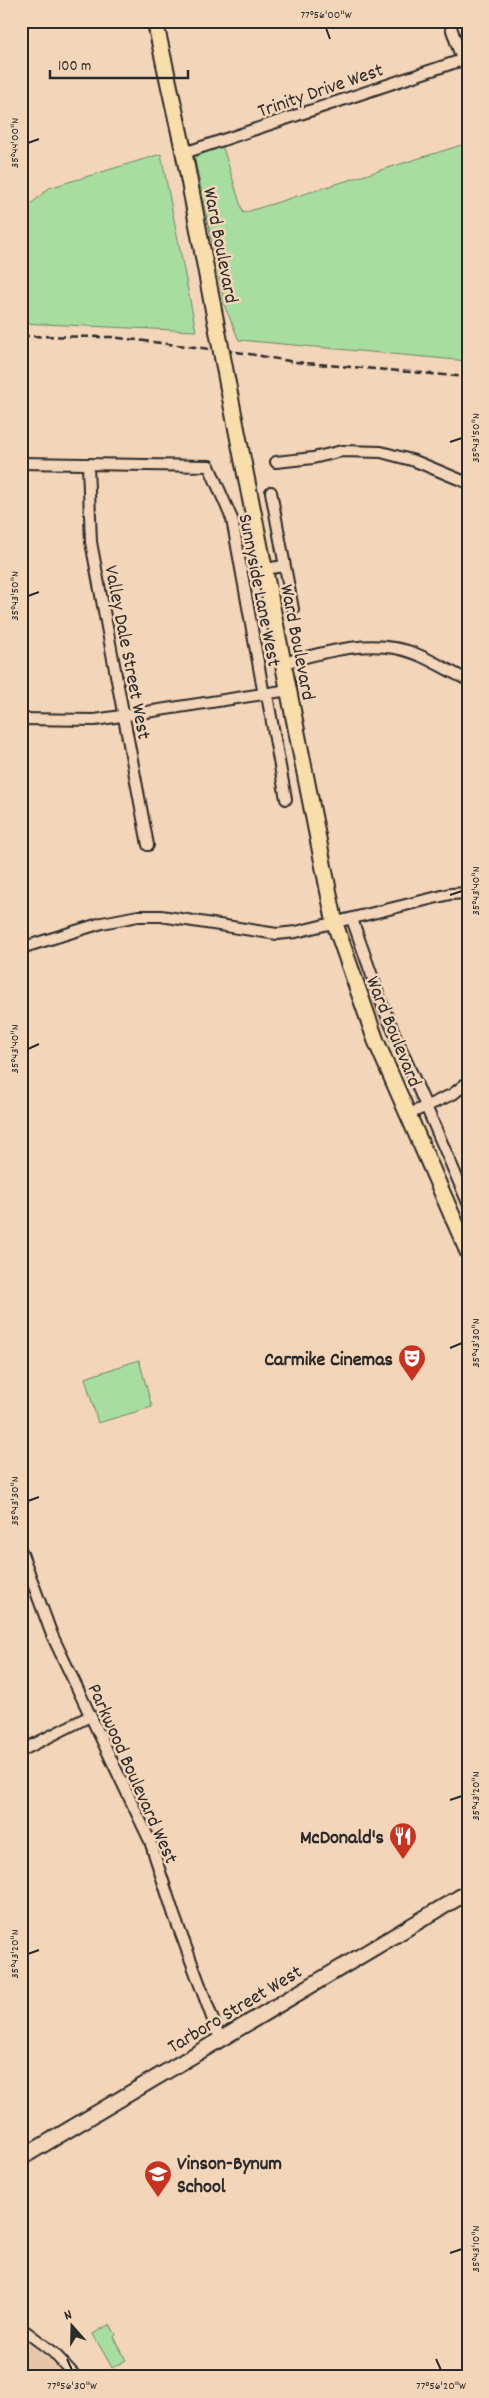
<svg xmlns="http://www.w3.org/2000/svg" width="489" height="2398" font-family="Dekko,sans-serif">
  <rect width="100%" height="100%" fill="#f3d5b9"/>
  <filter id="ink" filterUnits="userSpaceOnUse"><feTurbulence type="fractalNoise" baseFrequency=".02" numOctaves="2"/><feDisplacementMap in="SourceGraphic" scale="10" xChannelSelector="R" yChannelSelector="G"/><feConvolveMatrix kernelMatrix="1 2 1 2 8 2 1 2 1" color-interpolation-filters="sRGB"/></filter>
  <g filter="url(#ink)">
    <!-- built -->
    <path fill="#e7c5a8" d="M21,2336L60,2370L65,2377H21Z"/>
    <!-- green -->
    <path fill="#a8dda0" stroke="#6a8466" d="M221,141L243,213L468,143V361L239,340L225,307L193,150Z
      M161,154L196,331L21,323V213L49,188Z
      M139,1360L152,1407L98,1423L85,1378Z
      M110,2324L116,2335L114,2337L126,2360L112,2368L93,2334Z"/>
    <g fill="none" stroke-linecap="round" stroke-linejoin="round">
      <!-- street casing -->
      <g stroke="#2b2b2b" stroke-width="14">
        <path id="street" d="M449,21L462,60
          M184,153L468,58
          M276,462L313,458L342,451L381,452L415,461L468,483
          M21,463L209,466L232,519L264,695
          M88,465L91,542L148,845
          M271,492L293,609
          M265,569L284,566
          M283,663C325,652 373,637 416,654C434,661 450,672 468,680
          M267,695L286,799
          M21,719L95,720L289,690
          M352,919L383,1007L468,1203
          M21,948L102,923L138,916H161L277,934L296,932L450,894L468,893
          M407,1115L453,1094L468,1082
          M21,1551L52,1635L150,1841L174,1915L220,2039
          M21,1751L90,1716
          M21,2328L53,2352L76,2377"/>
      </g>
      <!-- secondary casing -->
      <g stroke="#2b2b2b" stroke-width="18">
        <path id="secondary" d="M21,2158L468,1892"/>
      </g>
      <!-- primary casing -->
      <g stroke="#2b2b2b" stroke-width="19">
        <path id="primary" d="M155,21L184,153L215,318
          M228,386L335,924L376,1041L468,1252"/>
      </g>
      <!-- street -->
      <use href="#street" stroke="#f3d5b9" stroke-width="10"/>
      <!-- secondary -->
      <use href="#secondary" stroke="#f3d5b9" stroke-width="14"/>
      <!-- primary -->
      <use href="#primary" stroke="#f9ddab" stroke-width="15"/>
      <!-- rail -->
      <path stroke="#2b2b2b" stroke-width="2.5" stroke-dasharray="8 4" stroke-linecap="butt" d="M21,336L111,337L244,353L294,362L468,377"/>
      <!-- primary-bridge casing -->
      <g stroke="#2b2b2b" stroke-width="19" stroke-linecap="butt">
        <path id="primary-bridge" d="M215,318L228,386"/>
      </g>
      <!-- primary-bridge -->
      <use href="#primary-bridge" stroke="#f9ddab" stroke-width="15"/>
    </g>
  </g>
  <!-- ticks -->
  <path fill="none" stroke="#2b2b2b" stroke-width="2" d="M326,28L330,39M28,143L39,139M450,442L462,438M28,596L39,592M450,895L462,891M28,1049L39,1044M450,1348L462,1343M28,1501L39,1497M450,1800L462,1796M28,1954L39,1950M450,2253L462,2249M67,2359L72,2370M436,2359L441,2370"/>
  <!-- icons -->
  <defs>
    <g id="theatre-pin" transform="scale(1.4375)"><path d="M0 17L-7.5 6A9.5 9.5 0 1 1 7.5 6Z" fill="#c8321e" stroke="#f3d5b9"/><path d="M-5-5.5Q0-4 5-5.5V0Q5 5 0 6Q-5 5-5 0ZM-3.3-2.5H-1v1.5H-3.3ZM1-2.5H3.3v1.5H1ZM-2.8 1Q0 5.5 2.8 1Z" fill="#fff"/></g>
    <g id="restaurant-pin" transform="scale(1.4375)"><path d="M0 17L-7.5 6A9.5 9.5 0 1 1 7.5 6Z" fill="#c8321e" stroke="#f3d5b9"/><path d="M-5-6h1v4h1v-4h1v4h1v-4h1v5L-1.5 .5V6h-2V.5L-5-1ZM5-6V6H3V1.5H1.5Q1.5-4 5-6Z" fill="#fff"/></g>
    <g id="school-pin" transform="scale(1.4375)"><path d="M0 17L-7.5 6A9.5 9.5 0 1 1 7.5 6Z" fill="#c8321e" stroke="#f3d5b9"/><path d="M0-5L7-2L0 1L-7-2ZM-4 1L0 2.5L4 1V4Q0 6-4 4Z" fill="#fff"/></g>
  </defs>
  <g fill-rule="evenodd">
    <use href="#theatre-pin" x="412" y="1358"/>
    <use href="#restaurant-pin" x="403" y="1836"/>
    <use href="#school-pin" x="158" y="2174"/>
  </g>
  <g text-anchor="middle" stroke-width="5" stroke-linejoin="round" paint-order="stroke">
    <!-- street labels -->
    <g font-size="20" fill="#2b2b2b" stroke="#f3d5b9">
      <text transform="translate(320 89) rotate(-19)" y="7">Trinity Drive West</text>
      <text transform="translate(222 245) rotate(79)" y="7">Ward Boulevard</text>
      <text transform="translate(261 590) rotate(79)" y="7">Sunnyside Lane West</text>
      <text transform="translate(299 642) rotate(79)" y="7">Ward Boulevard</text>
      <text transform="translate(129 652) rotate(79)" y="7">Valley Dale Street West</text>
      <text transform="translate(395 1031) rotate(68)" y="7">Ward Boulevard</text>
      <text transform="translate(134 1773) rotate(66)" y="7">Parkwood Boulevard West</text>
      <text transform="translate(234 2008) rotate(-31)" y="7">Tarboro Street West</text>
    </g>
    <!-- poi labels -->
    <g font-size="20" font-weight="bold" fill="#2b2b2b" stroke="#f3d5b9" text-anchor="end">
      <text x="393" y="1365">Carmike Cinemas</text>
      <text x="384" y="1843">McDonald's</text>
      <text x="177" y="2169" text-anchor="start">Vinson-Bynum<tspan x="177" dy="23">School</tspan></text>
    </g>
  </g>
  <!-- margin -->
  <rect width="489" height="2398" fill="none" stroke="#f3d5b9" stroke-width="55"/>
  <!-- north arrow -->
  <g transform="translate(72 2326) rotate(340)" stroke="#f3d5b9" stroke-width="4" paint-order="stroke">
  <path d="M0-4L9 19L0 12L-9 19Z" fill="#2b2b2b"/>
  <text y="-8" font-size="14" font-weight="bold" text-anchor="middle" fill="#2b2b2b">N</text>
  </g>
  <!-- scale -->
  <path d="M50 70v8h138v-8" fill="none" stroke="#2b2b2b" stroke-width="2.5"/>
  <text x="58" y="70" font-size="15" fill="#2b2b2b" stroke="#f3d5b9" stroke-width="4" paint-order="stroke">100 m</text>
  <rect x="28" y="28" width="434" height="2342" fill="none" stroke="#2b2b2b" stroke-width="2"/>
  <g font-size="12" text-anchor="middle" fill="#2b2b2b">
    <text x="326" y="18">77°56'00"W</text>
    <text transform="translate(14 143) rotate(-90)" y="4">35°44'00"N</text>
    <text transform="translate(475 438) rotate(-90)" y="4">35°43'50"N</text>
    <text transform="translate(14 596) rotate(-90)" y="4">35°43'50"N</text>
    <text transform="translate(475 891) rotate(-90)" y="4">35°43'40"N</text>
    <text transform="translate(14 1049) rotate(-90)" y="4">35°43'40"N</text>
    <text transform="translate(475 1343) rotate(-90)" y="4">35°43'30"N</text>
    <text transform="translate(14 1501) rotate(-90)" y="4">35°43'30"N</text>
    <text transform="translate(475 1796) rotate(-90)" y="4">35°43'20"N</text>
    <text transform="translate(14 1954) rotate(-90)" y="4">35°43'20"N</text>
    <text transform="translate(475 2249) rotate(-90)" y="4">35°43'10"N</text>
    <text x="72" y="2389">77°56'30"W</text>
    <text x="441" y="2389">77°56'20"W</text>
  </g>
</svg>
